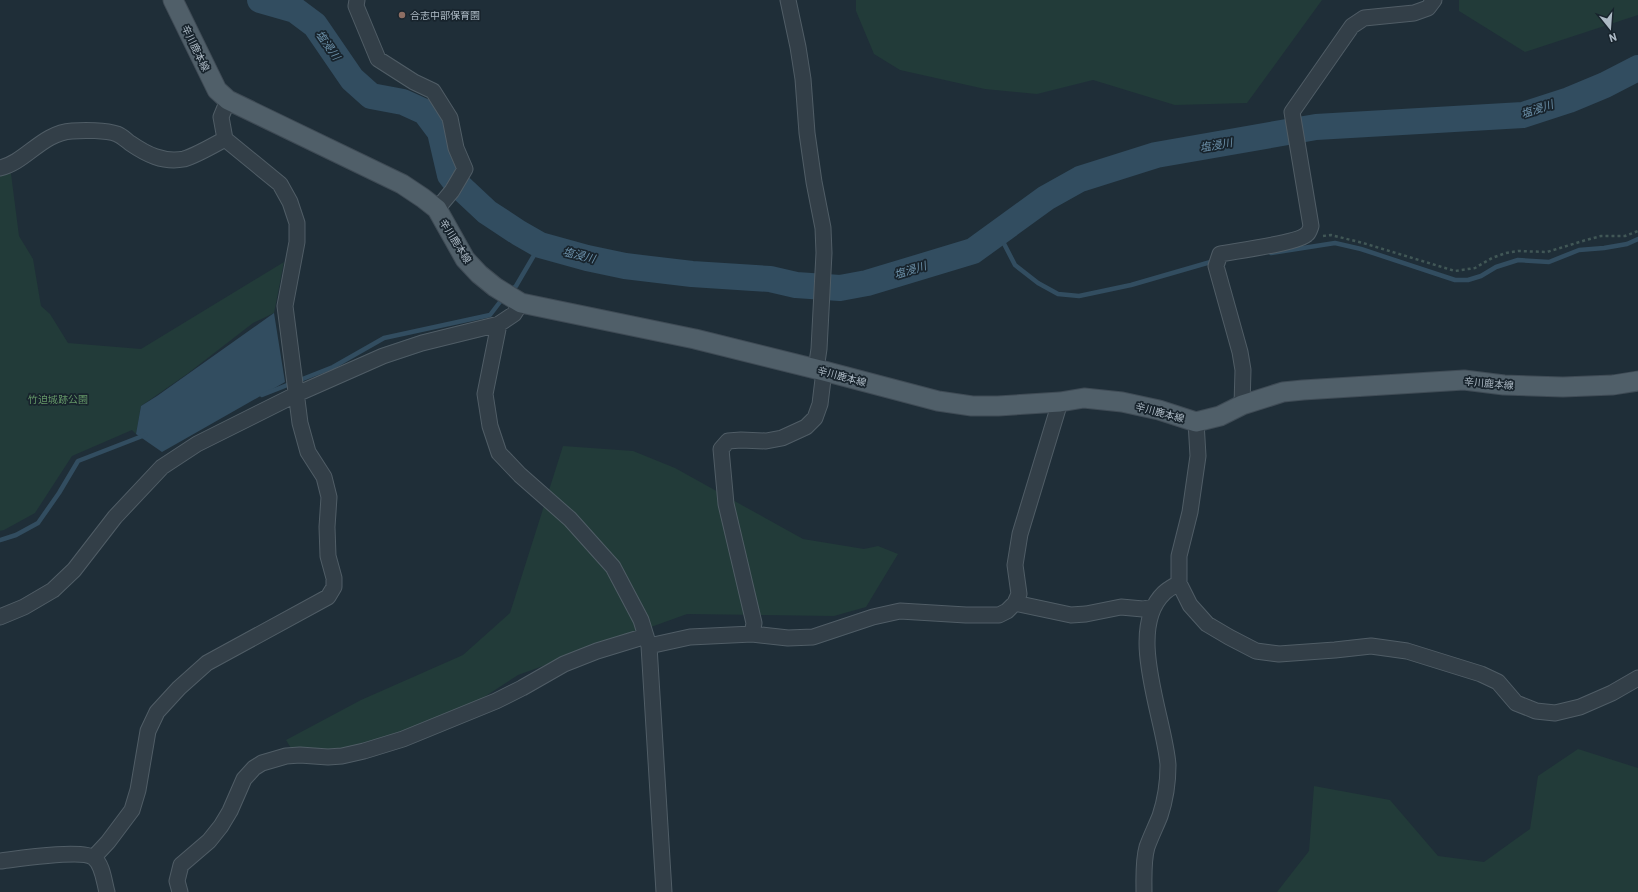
<svg xmlns="http://www.w3.org/2000/svg" width="1638" height="892" font-family="Barlow,'Noto Sans JP',sans-serif">
  <rect width="100%" height="100%" fill="#1f2e38"/>
  <!-- green -->
  <path fill="#223b39" d="M856,0H1322L1247,103L1175,105L1093,80L1037,94L985,89L900,70L874,54L856,11Z
    M1459,0H1638V15L1525,52L1459,11Z
    M10,166L19,236L33,259L41,306L50,314L68,343L141,349L284,262L274,313L253,323L187,374L141,406L136,434L132,430L72,456L35,513L4,530L0,531V170Z
    M563,446L633,451L675,468L803,539L864,549L878,546L898,554L866,607L834,616L687,614L518,675L461,712L399,737L297,758L286,740L361,700L463,655L510,613Z
    M1578,749L1638,768V892H1277L1309,851L1314,786L1390,800L1438,856L1484,862L1530,829L1538,776Z"/>
  <!-- water -->
  <path fill="#324d60" d="M274,313L285,382L162,452L136,434L141,406L157,396Z"/>
  <g fill="none" stroke-linecap="round" stroke-linejoin="round">
    <!-- stream -->
    <path stroke="#324d60" stroke-width="4.5" d="M999,234L1015,265L1038,283L1058,294L1079,296L1131,285L1214,261
      M1271,253L1335,243L1361,249L1455,280H1468L1481,276L1496,267L1518,260L1549,262L1579,250L1604,248L1627,244L1638,239
      M510,291L516,286L540,245
      M262,395L333,367L384,338L490,315L503,298
      M0,540L16,535L38,523L59,493L78,461L145,435"/>
    <!-- river -->
    <path stroke="#324d60" stroke-width="26" d="M260,0L295,10L315,25L352,79L371,96L403,102L425,112L440,132L450,175L456,183L487,212L519,233L540,245L587,258L625,266L692,274L770,279L796,285L840,288L867,283L973,251L1046,198L1080,179L1156,155L1316,127L1523,115L1569,100L1605,85L1638,68"/>
    <!-- minor casing -->
    <g stroke="#505d66" stroke-width="17">
      <path id="minor" d="M357,0L356,6L378,59L414,82L433,91L450,118L456,148L465,169L452,191L437,209
        M788,0L798,47L803,79L807,133L814,182L823,228L824,253L819,349L816,369
        M0,168C26,162 42,133 72,131C84,130 106,130 117,134C122,136 126,140 130,143C146,154 163,163 184,159C195,156 214,145 225,139
        M499,324L485,394L490,426L499,453L520,475L570,519L613,567L641,620L649,646L664,892
        M1060,402L1020,534L1015,565L1019,594L1015,603L1071,615L1086,614L1121,607L1143,609L1154,607
        M1242,405L1243,370L1240,352L1216,266L1220,254C1235,251 1299,243 1307,234C1309,233 1310,229 1311,226L1292,112L1352,26L1364,18L1414,13L1428,8L1434,0
        M1196,422L1198,456L1190,512L1179,556V583L1190,605L1207,624L1229,637L1256,651L1279,654L1335,650L1371,646L1407,651L1481,674L1498,682L1516,703L1536,711L1555,713L1580,707L1612,693L1638,678
        M0,617L24,607L53,590L74,570L115,517L162,467L197,444L297,394L383,356L422,343L499,324L514,314L521,303
        M752,634L754,623L726,504L721,449L728,441L741,440L766,441L782,438L806,427L815,418L820,404L824,371
        M649,646L690,637L752,634L788,638L813,637L873,617L900,611L966,615H999L1007,611L1015,603
        M94,857L108,842L132,810L138,790L148,731L157,712L179,688L207,663L328,597L334,587V578L328,556L327,527L329,497L324,477L308,452L300,423L285,306L297,242V223L290,202L280,184L225,139L221,117L228,100
        M0,861C17,859 83,849 94,858C103,865 104,882 107,892
        M180,892L177,881L181,865L209,841L221,826L230,811L244,779L254,768L262,763L286,756L300,755L328,757L342,756L364,751L403,739L496,701L522,688L564,664L597,651L646,636
        M1144,892C1144,877 1143,861 1147,847C1151,836 1156,826 1160,816C1165,801 1168,781 1168,765C1165,719 1125,630 1164,593C1168,589 1174,586 1179,583"/>
    </g>
    <!-- major casing -->
    <g stroke="#3f4b55" stroke-width="21">
      <path id="major" d="M173,0L217,90L228,100L402,184L423,198L437,209L465,259L479,274L495,287L521,303L695,339L824,371L938,401L972,406H998L1060,402L1084,398L1122,402L1159,410L1196,422L1220,416L1242,405L1283,392L1303,390L1464,380L1504,385L1563,387L1613,385L1638,381"/>
    </g>
    <!-- path -->
    <path stroke="#415756" stroke-width="2.5" stroke-dasharray="3 3" stroke-linecap="butt" d="M1323,236L1331,235L1363,243L1455,271L1475,268L1492,258L1506,253L1518,251L1547,252L1586,240L1601,236H1625L1638,231"/>
    <!-- minor -->
    <use href="#minor" stroke="#333f48" stroke-width="15"/>
    <!-- major -->
    <use href="#major" stroke="#505f69" stroke-width="19"/>
  </g>
  <!-- markers -->
  <circle fill="#8d6e63" stroke="#18242d" stroke-width="1.5" cx="402" cy="15" r="4"/>
  <g text-anchor="middle" stroke-width="3.5" stroke-linejoin="round" paint-order="stroke">
    <!-- poi labels -->
    <g font-size="10" fill="#adbac5" stroke="#18242d" text-anchor="start">
      <text x="410" y="19">合志中部保育園</text>
    </g>
    <!-- street labels -->
    <g font-size="10" fill="#adbac5" stroke="#18242d">
      <text transform="translate(196 48) rotate(64)" y="4">辛川鹿本線</text>
      <text transform="translate(456 241) rotate(58)" y="4">辛川鹿本線</text>
      <text transform="translate(842 376) rotate(15)" y="4">辛川鹿本線</text>
      <text transform="translate(1489 383) rotate(5)" y="4">辛川鹿本線</text>
      <text transform="translate(1160 412) rotate(15)" y="4">辛川鹿本線</text>
    </g>
    <!-- park labels -->
    <g font-size="10" fill="#649667" stroke="#18242d">
      <text x="58" y="403">竹迫城跡公園</text>
    </g>
    <!-- water labels -->
    <g font-size="11" font-style="italic" fill="#6c91aa" stroke="#18242d">
      <text transform="translate(328 45) rotate(55)" y="4">塩浸川</text>
      <text transform="translate(1537 109) rotate(-18)" y="4">塩浸川</text>
      <text transform="translate(1216 145) rotate(-10)" y="4">塩浸川</text>
      <text transform="translate(579 255) rotate(14)" y="4">塩浸川</text>
      <text transform="translate(910 270) rotate(-17)" y="4">塩浸川</text>
    </g>
  </g>
  <!-- north arrow -->
  <g transform="translate(1610 28) rotate(163)" stroke="#18242d" stroke-width="3" paint-order="stroke">
  <path d="M0-3L7 15L0 10L-7 15Z" fill="#adbac5"/>
  <text y="-6" font-size="11" font-weight="bold" text-anchor="middle" fill="#adbac5">N</text>
  </g>
</svg>
